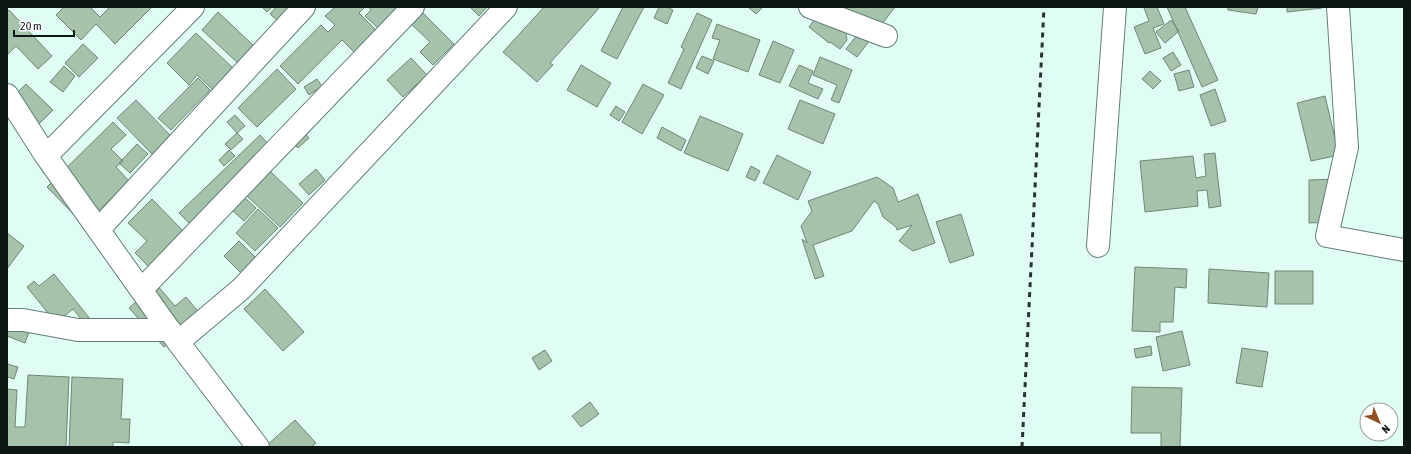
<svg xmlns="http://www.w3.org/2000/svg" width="1411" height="454" font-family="'Asap Condensed',sans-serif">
  <rect width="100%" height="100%" fill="#e0fdf4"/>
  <!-- building -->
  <path fill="#a4c3aa" stroke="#728576" d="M64,7H90L100,17L110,7H152L115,44L96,24L81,40L56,15Z
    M262,7H272L267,12Z
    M276,7H291L278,21L270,14Z
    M335,7H365L359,13L379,33L357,55L342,40L298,84L280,66L321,25L328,32L335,25L325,16Z
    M368,7H402L380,30L365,16L371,10Z
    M470,7H487L479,16Z
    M544,7H600L550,63L553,65L537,82L503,52Z
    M623,7H644L617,59L601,51Z
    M659,7H667L673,10L667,24L654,18Z
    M748,7H763L756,14Z
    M824,7H895L857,57L846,49L861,30L846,34L847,40L840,49L830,42L829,43L809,27Z
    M1145,7H1157L1164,24L1153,28L1161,48L1145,54L1134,27L1149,21L1144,8Z
    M1167,7H1185L1218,80L1202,87Z
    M1228,7H1258L1256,14L1228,10Z
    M1287,7H1322V8L1287,12Z
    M418,8L454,44L433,65L420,52L430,42L407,20Z
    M9,10L52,56L38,69L16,46L7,55V12Z
    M218,12L254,46L238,63L202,30Z
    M697,13L712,20L681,89L668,83L684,49L681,47Z
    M1171,20L1179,31L1165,43L1156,32Z
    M717,24L760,40L748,72L713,59L720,40L712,38Z
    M196,33L234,69L213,90L197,75L189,85L167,63Z
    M773,41L794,50L780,83L759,75Z
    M83,44L98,58L79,77L65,63Z
    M1173,52L1181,65L1171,71L1163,58Z
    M702,56L714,61L708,74L696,68Z
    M820,57L852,70L839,103L831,100L837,85L813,75Z
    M411,58L427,75L403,97L387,80Z
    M581,65L611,83L597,107L567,90Z
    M799,65L813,71L808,83L823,89L818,99L789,86Z
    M64,66L75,76L63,92L50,82Z
    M277,69L296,89L257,127L238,108Z
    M1189,70L1194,87L1179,91L1174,74Z
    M1150,71L1161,81L1153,89L1142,79Z
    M198,78L210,90L171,130L158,118Z
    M317,79L322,86L309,95L304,87Z
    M26,84L53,110L39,124L12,98Z
    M643,84L664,95L642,134L622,122Z
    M1215,89L1226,121L1211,126L1200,95Z
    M1325,96L1339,155L1311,161L1297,103Z
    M136,100L171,136L152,154L117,118Z
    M800,100L835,114L823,144L788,129Z
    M616,106L625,112L619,121L610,115Z
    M235,115L245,126L237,133L243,139L231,150L225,144L237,133L227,122Z
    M700,116L743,134L728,171L684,153Z
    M113,122L126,135L111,149L123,161L116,167L129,181L84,225L47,187Z
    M662,127L686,140L681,151L657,138Z
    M303,131L309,138L298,148L291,141Z
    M260,135L271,147L191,225L179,213Z
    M137,144L148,154L130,173L119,163Z
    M229,150L235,156L224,166L219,160Z
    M1215,153L1221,206L1209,208L1207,190L1197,191L1198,206L1145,212L1140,161L1193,156L1196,178L1206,176L1204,154Z
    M777,155L811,172L798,200L763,183Z
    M751,166L760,171L755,181L746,177Z
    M316,169L325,180L309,195L299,184Z
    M269,170L303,203L280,227L246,195Z
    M877,177L893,188L898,202L918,194L935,243L913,251L899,241L912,225L897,230L896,227L883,217L878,204L874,201L852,231L813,245L824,276L815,279L802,239L807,243L801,226L812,211L808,201Z
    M1338,179L1339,222L1309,223V180Z
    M245,198L256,208L244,221L233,211Z
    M152,199L187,235L152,270L135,253L147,241L128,223Z
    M258,209L278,228L255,251L236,233Z
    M961,214L974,255L950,263L936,222Z
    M7,233L24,246L7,269Z
    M239,241L256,258L241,273L224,256Z
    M1135,267L1187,269L1186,288L1175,287L1173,322H1160V332L1132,331Z
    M1209,269L1269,273L1267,307L1208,303Z
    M1275,271H1313V304H1275Z
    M54,274L99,330L93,334L73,309L56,323L27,287L34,281L39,286Z
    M156,284L175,306L186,297L201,315L164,347L129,308Z
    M265,289L304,332L283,351L244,309Z
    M7,317L31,326L25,343L7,336Z
    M1182,331L1190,365L1163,371L1156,337Z
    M1151,346L1152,355L1136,358L1134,349Z
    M1242,348L1268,352L1262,387L1236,383Z
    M545,350L552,361L539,370L532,358Z
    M7,364L18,367L14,379L7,377Z
    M28,375L69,377L66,447H7V389L17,390L15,427H25Z
    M72,377L123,379L121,419H130L129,443L113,442V447H69Z
    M1132,387L1182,388L1180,447H1161V433H1131Z
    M590,402L599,414L581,427L572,416Z
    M295,420L316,443L311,447H265Z"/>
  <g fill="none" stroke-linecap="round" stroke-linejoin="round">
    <!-- minor casing -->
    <g stroke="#647e76" stroke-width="24">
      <path id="minor" d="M810,7L886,36
        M1338,7L1347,147L1327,236L1404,250
        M7,95L46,156L178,342L258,447
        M46,156L193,7
        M99,229L304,7
        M1098,246L1115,7
        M142,289L413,7
        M7,320H23L78,330H170
        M178,342L241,289L506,7"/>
    </g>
    <!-- minor -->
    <use href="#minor" stroke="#fff" stroke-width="22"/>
    <!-- rail -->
    <path stroke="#263330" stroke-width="3" stroke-dasharray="5 5" stroke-linecap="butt" d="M1022,447L1044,7"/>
  </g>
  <!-- border -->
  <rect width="1411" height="454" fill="none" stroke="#0c1714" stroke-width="16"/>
  <!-- north arrow -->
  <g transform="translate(1379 422) rotate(136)"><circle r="19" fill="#ffffff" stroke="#9ea2a1"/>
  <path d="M0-3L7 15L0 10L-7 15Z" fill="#924f1f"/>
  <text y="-6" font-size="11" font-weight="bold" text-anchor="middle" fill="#0c1714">N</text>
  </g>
  <!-- scale -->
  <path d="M14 30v6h60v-6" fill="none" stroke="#0c1714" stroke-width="2"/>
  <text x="20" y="30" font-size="12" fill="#0c1714" stroke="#ffffff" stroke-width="3" paint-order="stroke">20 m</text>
</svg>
